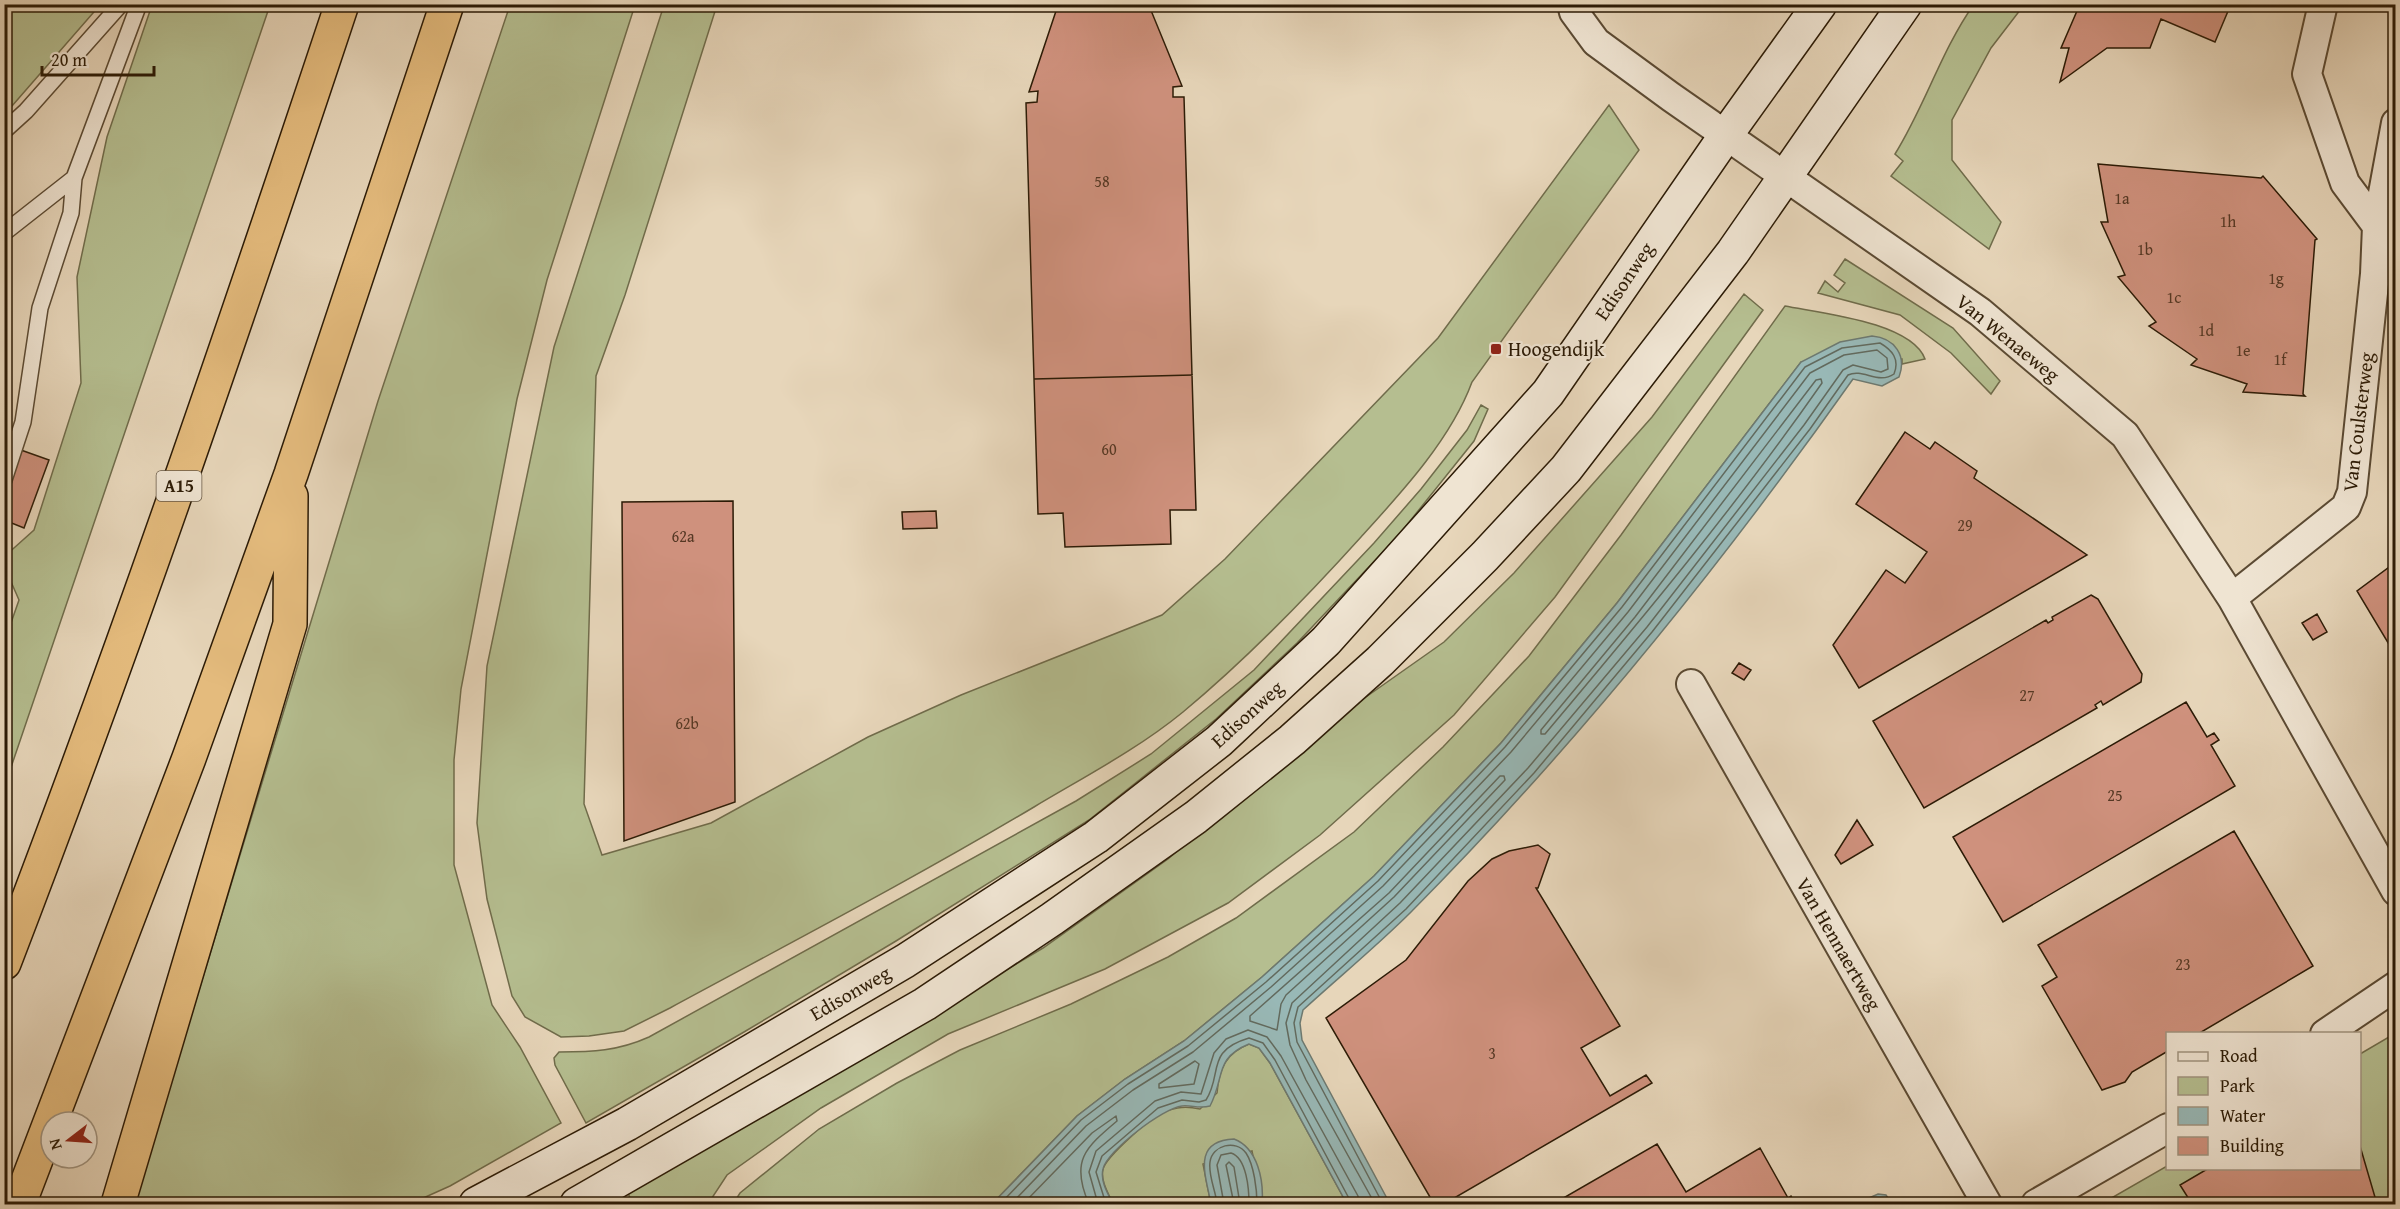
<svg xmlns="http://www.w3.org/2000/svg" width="2400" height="1209" font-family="'Gentium Book Plus',serif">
  <rect width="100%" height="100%" fill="#e7d6ba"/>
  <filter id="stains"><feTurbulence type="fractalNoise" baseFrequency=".00333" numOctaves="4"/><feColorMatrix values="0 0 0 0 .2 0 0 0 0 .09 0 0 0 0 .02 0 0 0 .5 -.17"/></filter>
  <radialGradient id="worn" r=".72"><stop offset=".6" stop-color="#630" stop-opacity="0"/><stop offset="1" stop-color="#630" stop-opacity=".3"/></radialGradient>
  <!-- green -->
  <path fill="#b5be90" stroke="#706c4b" stroke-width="1.5" d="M5,4L100,5L5,114L4,5Z
    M1974,4L2024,5L1991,48L1952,120V160L2001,222L1989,249L1891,176L1903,161L1895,154C1925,106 1941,51 1974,4Z
    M152,5H270L5,785V640L19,600L5,568V556L34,530L81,383L77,277L107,137Z
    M510,5H635L547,280L517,399L461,689L454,760V865L492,1005L520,1047L561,1123L450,1186L410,1204H134L378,401Z
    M664,5H717L625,295L596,376L584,804L602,855L711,823L868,737L961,695L1162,615L1225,559L1438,338L1609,105L1639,150L1472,382C1451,439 1402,492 1361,537C1306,598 1247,659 1183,712C1138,749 1084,777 1034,807C915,878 792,942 670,1008L624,1031L589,1036L561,1037L525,1017L512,996L487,899L477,823L487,666L554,347Z
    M1682,5V4L1747,5L1742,11L1679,10Z
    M1845,259L1953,328L2000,381L1991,394L1951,353L1900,315L1818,293L1825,281L1838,292L1845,283L1834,275Z
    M1744,294L1763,310L1555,597L1454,715L1320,835L1228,903L1105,969L948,1034L821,1108L727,1175L708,1204H633L626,1189L880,1045L1043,948L1168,859L1312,735L1444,642L1514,573L1652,417Z
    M1785,306C1820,313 1911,322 1925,359L1902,364V359L1801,362L1617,603L1501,743L1374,876L1262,977L1184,1041L1125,1079L1077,1116L992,1204H733L740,1193L819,1129L897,1083L960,1050L1071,1004L1168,957L1236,918L1354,832L1443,747L1529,656L1621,535Z
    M1481,405L1488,409L1474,441L1398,536L1297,643L1216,719L1089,820L896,941L744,1032L586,1123L555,1065L554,1058L559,1052C592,1052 618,1051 649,1037L1076,801L1151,754L1254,670L1374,543L1421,489L1467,430Z
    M2394,1034L2395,1204H2101L2167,1166L2168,1168H2360V1054Z
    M1249,1044L1259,1048L1270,1063L1347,1204H1262L1252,1151L1203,1164L1211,1204H1113C1109,1194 1100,1181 1103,1169C1106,1157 1151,1117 1163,1112C1177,1107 1186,1106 1200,1109L1217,1093C1219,1068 1226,1053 1249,1044Z"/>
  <!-- water -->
  <path fill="#98b8b6" stroke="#6d7970" stroke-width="1.5" d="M1872,336C1895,338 1907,356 1899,377L1882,386L1853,379C1720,567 1573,749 1411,912C1377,946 1339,977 1303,1010L1300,1023L1302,1040L1390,1204H1347L1270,1063L1259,1048L1249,1044C1214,1058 1225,1078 1210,1106C1199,1109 1192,1105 1182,1106C1163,1108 1107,1151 1103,1169C1100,1181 1108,1194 1113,1204H992L1077,1116L1125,1079L1184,1041L1262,977L1374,876L1501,743L1617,603L1801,362L1840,342Z
    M1234,1139C1258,1148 1264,1181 1262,1204H1211C1206,1176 1191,1141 1234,1139Z
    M1878,1194L1886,1195L1892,1204H1855Z"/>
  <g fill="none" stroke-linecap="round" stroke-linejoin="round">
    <!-- shore -->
    <path stroke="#626a5e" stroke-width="1.5" d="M1821,379L1822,383C1737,505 1641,620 1545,734H1541V730L1635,617L1816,380Z
      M1500,776H1504L1505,780L1394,897L1286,995L1281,1004L1277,1030L1250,1021V1016L1389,893Z
      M1195,1061L1199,1064L1194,1084L1159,1088V1084Z
      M1000,1204L1081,1120L1128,1084L1188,1046L1266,982L1378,881L1505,747L1622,607L1805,367L1842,348L1880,343C1892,350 1900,359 1894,374C1878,385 1863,368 1848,375L1810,429L1652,632L1534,773L1406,909L1298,1007L1294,1023L1297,1042L1383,1204
      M1011,1204L1086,1126L1133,1090L1193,1052L1271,987L1383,886L1511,752L1628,612L1810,373L1844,355L1877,350L1887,358L1888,369L1881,372L1853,365L1843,370L1804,425L1647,627L1528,768L1400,903L1292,1003L1286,1023L1290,1045L1306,1080L1375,1204
      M1023,1204L1092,1133L1116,1116L1117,1121C1085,1148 1070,1161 1089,1204
      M1098,1204L1089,1172L1096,1151L1155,1101L1181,1092L1201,1094L1214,1053L1226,1039L1248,1030L1267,1037L1281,1056L1358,1196L1359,1204
      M1106,1204L1096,1172L1102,1156L1158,1108L1182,1100L1199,1102L1206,1100C1223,1073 1205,1051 1249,1038L1263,1043L1275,1060L1352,1204
      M1217,1204C1216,1191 1208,1176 1210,1162C1212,1145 1236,1139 1246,1153C1254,1165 1257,1190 1257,1204
      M1224,1204L1217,1165L1221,1155L1231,1153C1247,1158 1249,1190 1249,1204
      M1234,1204L1226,1165L1229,1162L1234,1167L1240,1204"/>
  </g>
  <!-- building -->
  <path fill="#cf917d" stroke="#2c1b06" stroke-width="1.5" d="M2080,4H2231L2215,42L2161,19L2150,48H2107L2060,82L2069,48H2061Z
    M1150,8L1182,86L1173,87V97H1184L1192,375L1034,379L1026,103L1037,102L1038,91L1029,92L1056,11Z
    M2098,164L2261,178L2263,176L2317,239L2315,240L2303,394L2305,396L2243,392L2247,384L2191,365L2197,359L2149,326L2156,322L2118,277L2125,275L2101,222H2108Z
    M1192,375L1196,510H1170L1171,544L1065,547L1063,513L1038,514L1034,379Z
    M1905,432L1930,449L1935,442L1977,471L1974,478L2087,555L1859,688L1833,645L1886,570L1905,583L1927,552L1856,504Z
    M4,444L49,460L24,528L4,520Z
    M733,501L735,802L624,841L622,502Z
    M936,511L937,528L903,529L902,512Z
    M2396,562V656L2357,591Z
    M2091,595L2098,599L2142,674L2141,682L2103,705L2101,701L2095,705L2097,708L1924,808L1873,721L2046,620L2048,623L2053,620L2052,617Z
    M2317,614L2327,632L2313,640L2302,623Z
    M1739,663L1751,670L1744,680L1732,673Z
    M2186,702L2207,737L2214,733L2219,740L2211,745L2235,786L2003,922L1953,837Z
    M1857,820L1873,845L1841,864L1835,855Z
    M2234,831L2313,966L2198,1034H2168V1051L2132,1072L2125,1082L2102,1090L2042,986L2057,977L2038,945Z
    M1538,845L1550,854L1538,888H1536L1620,1026L1581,1048L1610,1096L1646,1075L1652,1083L1444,1204H1434L1326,1018L1406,960L1468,881L1492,859L1509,851Z
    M1657,1144L1686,1192L1760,1148L1788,1198L1791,1196L1795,1204H1553Z
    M2360,1146L2377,1204H2192L2180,1185L2209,1168H2360Z"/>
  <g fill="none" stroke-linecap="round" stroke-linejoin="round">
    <!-- lane casing -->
    <g stroke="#5b4a33" stroke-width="18">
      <path id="lane" d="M4,131L26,111L121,4
        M4,233L74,178L139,4
        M2375,274L2396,276
        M4,480L23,422L40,308L71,213L74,178"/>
    </g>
    <!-- street casing -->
    <g stroke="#5b4a33" stroke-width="32">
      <path id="street" d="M1572,4L1574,12L1596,42L1671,97L1980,312L2125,435L2232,598L2396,891
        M2323,4L2307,74L2345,183L2377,226
        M2232,598L2346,507L2352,492L2375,274L2377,226L2396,123
        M1691,684L1987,1204
        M2325,1034L2396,986
        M2036,1204L2168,1128"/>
    </g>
    <!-- secondary casing -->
    <g stroke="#2c1b06" stroke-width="36">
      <path id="secondary" d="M476,1204L627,1124L905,961L1096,837L1219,741L1326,641L1548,393L1726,135L1820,4
        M577,1204L925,1004L1052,919L1196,817L1292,740L1380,661L1485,556L1566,469L1733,252L1905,4"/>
    </g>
    <!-- highway casing -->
    <g stroke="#2c1b06" stroke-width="36">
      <path id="highway" d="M4,963C126,646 235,326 342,4
        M19,1204L189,758L291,474L447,4
        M118,1204L290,624L291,496"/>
    </g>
    <!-- lane -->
    <use href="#lane" stroke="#efe4d2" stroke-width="15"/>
    <!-- street -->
    <use href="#street" stroke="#efe4d2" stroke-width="28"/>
    <!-- secondary -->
    <use href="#secondary" stroke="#efe4d2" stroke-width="33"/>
    <!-- highway -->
    <use href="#highway" stroke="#e4bb7d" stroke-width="33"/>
  </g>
  <!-- markers -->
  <rect fill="#8f2418" stroke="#efe4d2" stroke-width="2" x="1490" y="343" width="12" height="12" rx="3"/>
  <g text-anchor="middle" stroke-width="4.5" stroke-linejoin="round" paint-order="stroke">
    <!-- number labels -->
    <g font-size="16" fill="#553824">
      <text x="1102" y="187">58</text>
      <text x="2122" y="204">1a</text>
      <text x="2228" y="227">1h</text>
      <text x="2145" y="255">1b</text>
      <text x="2276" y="284">1g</text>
      <text x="2174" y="303">1c</text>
      <text x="2206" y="336">1d</text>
      <text x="2243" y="356">1e</text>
      <text x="2280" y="365">1f</text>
      <text x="1109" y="455">60</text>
      <text x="1965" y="531">29</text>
      <text x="683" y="542">62a</text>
      <text x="2027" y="701">27</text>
      <text x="687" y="729">62b</text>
      <text x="2115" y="801">25</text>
      <text x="2183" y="970">23</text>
      <text x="1492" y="1059">3</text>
    </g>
    <!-- shield labels -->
    <rect fill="#efe4d2" stroke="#665743" stroke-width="1.5" x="156.5" y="471" width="45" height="30" rx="4.5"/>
    <g font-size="18" font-weight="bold" fill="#2c1b06">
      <text x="179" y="492">A15</text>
    </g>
    <!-- street labels -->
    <g font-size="20" fill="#2c1b06" stroke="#efe4d2">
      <text transform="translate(1624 281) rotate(-56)" y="7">Edisonweg</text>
      <text transform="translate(2008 338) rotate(39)" y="7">Van Wenaeweg</text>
      <text transform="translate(2358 422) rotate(-83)" y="7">Van Coulsterweg</text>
      <text transform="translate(1247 714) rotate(-42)" y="7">Edisonweg</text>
      <text transform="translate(1839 944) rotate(60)" y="7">Van Hennaertweg</text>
      <text transform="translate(850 993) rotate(-30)" y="7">Edisonweg</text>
    </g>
    <!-- poi labels -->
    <g font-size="20" fill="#2c1b06" stroke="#efe4d2" text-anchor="start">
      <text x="1508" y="356">Hoogendijk</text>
    </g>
  </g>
  <!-- margin -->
  <rect width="2400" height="1209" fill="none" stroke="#e7d6ba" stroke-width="24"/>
  <rect x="6" y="6" width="2388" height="1197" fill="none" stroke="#2c1b06" stroke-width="3"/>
  <rect x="12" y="12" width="2376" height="1185" fill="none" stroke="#2c1b06" stroke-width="1.5"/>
  <!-- legend -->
  <rect x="2166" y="1032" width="195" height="138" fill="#efe4d2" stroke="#a19480" stroke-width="1.5"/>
  <rect x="2178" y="1052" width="30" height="9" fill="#efe4d2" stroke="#a19480" stroke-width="1.5"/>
  <text x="2220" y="1062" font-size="18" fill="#2c1b06">Road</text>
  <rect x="2178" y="1077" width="30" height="18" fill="#b5be90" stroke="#a19480" stroke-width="1.5"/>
  <text x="2220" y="1092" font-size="18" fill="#2c1b06">Park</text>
  <rect x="2178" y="1107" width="30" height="18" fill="#98b8b6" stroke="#a19480" stroke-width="1.5"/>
  <text x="2220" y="1122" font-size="18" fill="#2c1b06">Water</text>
  <rect x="2178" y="1137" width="30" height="18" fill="#cf917d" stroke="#a19480" stroke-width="1.5"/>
  <text x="2220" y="1152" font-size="18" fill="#2c1b06">Building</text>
  <!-- north arrow -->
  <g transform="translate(69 1140) rotate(253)"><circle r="28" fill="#efe4d2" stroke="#a19480" stroke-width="1.5"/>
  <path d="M0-4.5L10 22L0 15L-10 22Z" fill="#8f2418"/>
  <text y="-9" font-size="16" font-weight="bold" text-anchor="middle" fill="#2c1b06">N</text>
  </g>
  <!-- scale -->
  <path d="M42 66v9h112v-9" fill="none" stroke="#2c1b06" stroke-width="3"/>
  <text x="51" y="66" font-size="18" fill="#2c1b06" stroke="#efe4d2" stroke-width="4.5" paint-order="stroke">20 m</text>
  <rect width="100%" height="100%" filter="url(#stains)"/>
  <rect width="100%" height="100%" fill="url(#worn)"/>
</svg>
